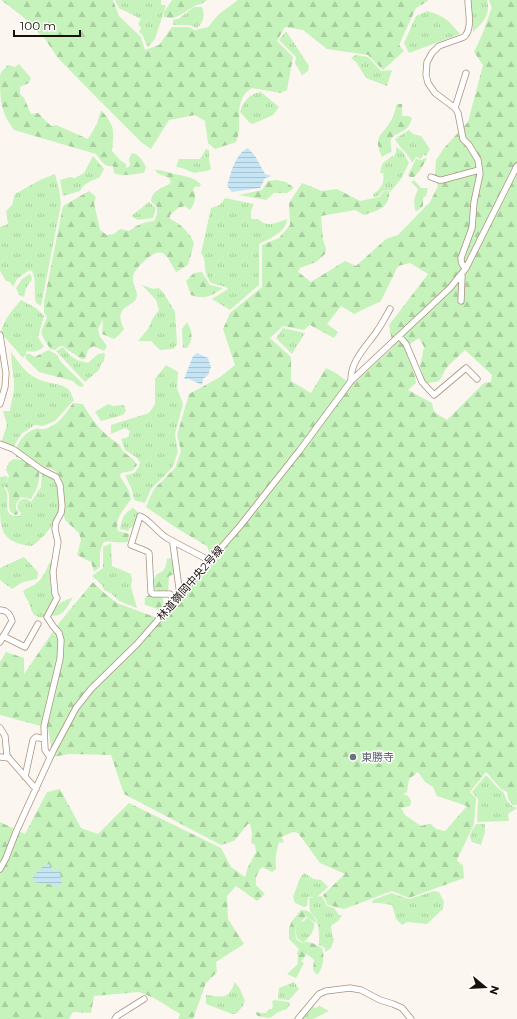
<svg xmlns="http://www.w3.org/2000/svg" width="517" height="1019" font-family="Montserrat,'Noto Sans JP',sans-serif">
  <defs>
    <pattern id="grass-tufts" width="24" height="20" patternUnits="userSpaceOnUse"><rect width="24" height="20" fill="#c5f3bb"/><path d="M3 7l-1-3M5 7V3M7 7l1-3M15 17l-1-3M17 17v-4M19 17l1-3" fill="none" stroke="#a9cf9f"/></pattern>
    <pattern id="forest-firs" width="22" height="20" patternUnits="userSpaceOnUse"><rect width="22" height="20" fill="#c5f3bb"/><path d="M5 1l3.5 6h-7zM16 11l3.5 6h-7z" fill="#a9cf9f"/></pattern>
    <pattern id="water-rules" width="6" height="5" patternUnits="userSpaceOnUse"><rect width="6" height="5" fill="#c5e5f5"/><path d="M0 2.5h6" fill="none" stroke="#a9c3d1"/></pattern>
  </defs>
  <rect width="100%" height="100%" fill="#fcf6f1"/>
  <!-- grass -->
  <path fill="url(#grass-tufts)" d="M115,0H161V5H166L155,39L148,47L147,46L142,34L139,32L141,28L138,24L141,19L119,8Z
    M471,0H487C491,14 483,23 473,32Z
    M194,7H202C205,15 204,22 197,28L188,25H173V20L178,19Z
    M427,11C446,17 447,19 460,34L409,53L404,43L416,16Z
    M286,31L309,66L308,71L302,75L295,63L296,57L279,40Z
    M356,55L368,57L381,71L392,70L387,86L366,78L356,62L351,58Z
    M261,92L279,107L273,115L253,124L250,123L240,112C244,101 249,94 261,92Z
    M409,130L413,134L421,136L430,149L426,156L423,154L421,159L416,157L412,163C409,154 399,148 395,139Z
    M396,147L403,152L409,163L401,179L390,192L389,190H384L378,196L374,197L373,194C381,189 385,183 383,173H380L382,164L392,156H394L396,152Z
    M206,149L209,150V159L211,170L194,173L182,168L176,167L179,159H200Z
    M93,156L104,169L99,178C91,180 83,184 80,191L63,196L60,180L70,177L75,178L84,173Z
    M55,174L59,189L61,204L41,306L36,303C33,292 37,281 32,271L29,270L17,279L13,287L10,282L6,281L0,271V227L8,224L6,211L12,205L15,194L40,180Z
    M225,198L254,204L251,211V219H258C268,228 275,223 287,219C286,233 270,238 259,244V285L230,310L212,299L228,289L226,287L211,283C209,280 207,277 206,273C203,264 207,262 201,253L211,208L220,205Z
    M149,202L156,208L153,218L138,220L131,216Z
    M30,274C34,280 30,281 27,287C25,289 25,294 24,297L19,295L16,288L22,279Z
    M142,285L153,289L159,288L163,292L175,312L177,344L173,349L160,350L151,341H138L148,329L153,318L159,310L156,300Z
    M21,300L36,308L44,316L38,337L44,347C38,351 33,353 27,351L23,358L1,333C3,320 13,309 21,300Z
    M283,328L305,333L292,354L276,338Z
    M63,347C71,357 74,360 88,363L98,354L105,353L104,361L101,364L99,370L85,382L56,351Z
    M11,352C19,363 26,374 38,379C47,384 62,383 68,389C71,391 72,397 74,400L55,421L43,426L35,425L21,434L13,448L1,443L7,425L3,411H10C11,401 15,391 14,382C13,372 11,362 11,352Z
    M166,365L178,372L177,388L183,404L175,434L178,452L172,468L151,489L145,503L134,500L132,490L125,475C134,475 138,471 140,462L136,457L125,450L121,439L128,437L130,431L125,428L111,434V425L149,413L155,404V379Z
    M108,404L113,406L124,405L126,411L123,415L101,421L95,412Z
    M42,472L55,478C58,487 62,499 60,509C57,523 43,538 32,546C3,543 0,532 0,506C0,496 0,486 0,477L6,476L8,478L4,487C5,489 6,491 7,493C9,501 1,518 20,516L21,513L17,508L19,501C24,498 27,498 31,502L41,487Z
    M133,508L139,513L135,526L130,528L128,531L120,529C122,518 124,513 133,508Z
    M111,543L112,566L131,574L132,579L131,587L137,608L119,601L112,594L104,590L102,585L92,576L103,568V547Z
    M24,557L38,572L37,579L23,582L12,589L0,580V568Z
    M53,559C50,571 48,587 54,599L45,617C33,619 32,612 29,603C27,599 24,595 23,591C31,586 37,585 43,576C47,570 48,563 53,559Z
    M73,597C68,605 63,619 51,615C52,605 65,601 73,597Z
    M486,775L498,788L504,793C506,800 509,806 517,808L508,814L509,821L477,822L478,799L472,792Z
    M476,824H485V832L481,845L472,842C468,836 472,830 476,824Z
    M304,873L314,879L321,880L328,887L317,897H308L307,906L304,907L295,903L293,897L300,878Z
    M434,891L439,892L444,902L443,909L427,924L407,922L402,925L396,919L392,905L379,903H372L373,900L391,893L409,899Z
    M322,896L327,906L334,908L339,915H342L339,920L331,926L332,935L334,940L331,948L325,952V948L319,945C319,932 320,920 310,911L309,898Z
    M307,917L314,923C315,931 309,938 303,943L297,938L295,928L300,922L304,921Z
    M235,982L240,989L245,1001L243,1006L236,1014H232L206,1004V995C223,997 228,1000 235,982Z
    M294,982L299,989L289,1000L278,999L279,988Z
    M312,1006L315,1008L320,1006L329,1011L313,1019H301Z"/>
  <!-- forest -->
  <path fill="url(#forest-firs)" fill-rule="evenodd" d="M1,0H113L119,16L141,37L145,50L159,45L172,27H189L195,30L208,27L219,14L238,0H428V1L416,8L399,45L404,51L383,70L368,55L327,49L303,30L285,27L277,41L293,57L287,90L280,93L252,88C231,101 244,125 236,142L215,149L208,143L205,121L195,115L169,120L151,149L141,142L95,96L58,58L45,39L22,16Z
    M172,0H207C203,4 198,4 193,7C183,12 177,21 164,17V12Z
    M489,0H517V805H513L508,799L507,792L501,789L486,772L470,792L476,798L474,824L457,860L463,866L464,878L409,898L392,891L344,909L328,905L323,895L345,874L320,863L298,833L293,832L281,837L284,841L282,843L279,842C276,852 275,859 276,869L272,872L262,867C257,872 255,878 256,885L265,894L257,901L236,886L227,896L228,919L244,944L216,962L217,972L206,983L193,1019H178L180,1014L154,998L139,992L94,996L91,1013L73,1012L69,1019H0V822L25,834L47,792L60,789L81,828L98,834L129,803L221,848L231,867L245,877L248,867L256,852L255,845L251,843L252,833L250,824H248L234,841L221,845L124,794L111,755L69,754L53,757L48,728L0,715V662L6,652L24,658V674L59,623L93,582L102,591L117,603L160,619L212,560L207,546L178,529L146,507L154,489L175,468L181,451L177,435L189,394L220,377L235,365L223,329L230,313L262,287V245L279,238L290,225L289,203L302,183L322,191L337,189L360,201L379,197L385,190L389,191C390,208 378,210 364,215L355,210L321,216L323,240L326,248L325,254L316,262L300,268L298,272L311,282L345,261L356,266L386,239L398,235L430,202L438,186L435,175L436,160L444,148L468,122L483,65L474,52L482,35L492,7ZM410,263L428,274L389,325L393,347L352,385L336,373L326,368L311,393L291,381V357L270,338L283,326L304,330L310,325L334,338L338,332L327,324L341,306L354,314L381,301L398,266ZM419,338L424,347L420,366L425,384L439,381L447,367L465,350L492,375L491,382L484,383L447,420L434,412L432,403L408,390L416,383L415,376L407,355L410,344ZM418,772L425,782L433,787L437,796L467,806L445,831L436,829L431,824H428L421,826L405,815L401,808L410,806L411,801L408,796L403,794L407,792L409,779Z
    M19,64L31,78L29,83L20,87V94L24,98L31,114L38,113L51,126L56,125L88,139L97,124L101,110C115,126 114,130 112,151L121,161L126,164V168L130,166L129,159L132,153C139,154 143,161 146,167L144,173C134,174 123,177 114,173L113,166C104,168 101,160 96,154L14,130C0,111 0,99 0,75L2,71L8,65L15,67Z
    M397,104H402V116H408L412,118C411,120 410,125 408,127C400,136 386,132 392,151L382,157C373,136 380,138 390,122C394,117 395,109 397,104Z
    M425,158L427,159C422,166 420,172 414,177H410L408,175L416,159L422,160Z
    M155,170C162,170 167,172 174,174C185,176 193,177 201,184L199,187L196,186L193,189C197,196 195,203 190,210L185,206L178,208L170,215V219C181,224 189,232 194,243L188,265L176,272L168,258L163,253C161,253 159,252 157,253C150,254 133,270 133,277C132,283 137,290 137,295C137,308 111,304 124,329L119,335L114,339L102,334L103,319L98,329L99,335L107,346L104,351L94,346L88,350L85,359H81C76,354 69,352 63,346H60L55,350L50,349C41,332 38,337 47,318L44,312V302L63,206L89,191L96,197L94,203L100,230L107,235L114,234L120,229L129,231C137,225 143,222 154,221L157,214V207L151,201C152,190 162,188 171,183L169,178L157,173Z
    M276,180L286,182L294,188L287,193H274L266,200L239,195L262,190L268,181Z
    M414,180L421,188H428L426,196L423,198V206L417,211L415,210L414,200L418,189L411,182Z
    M202,272L210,285L223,288C211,296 205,300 191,295L186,281L194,273Z
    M187,322C192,331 194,339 187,348H183L182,329Z
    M48,350L56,354L62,363L84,385L82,387L78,386L73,381L39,372L26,359L25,354H30L35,357Z
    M73,403L83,404C93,422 103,434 120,445C123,456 133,455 137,465L132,471L121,473L120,476L129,491L131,499C125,509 114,518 118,531L129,534L128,542C119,544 112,540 104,542C99,550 100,558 100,567L94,572L91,562L77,555L81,540L79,533L66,521L64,517V487L59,475L54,470L16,457C14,446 23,433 35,429C38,428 41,430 44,429C47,429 52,426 55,424C63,419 67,411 73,403Z
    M14,459L23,460L39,471C40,484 37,488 31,499L21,497L16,504V509L19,512L18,514L15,515C7,511 9,504 9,496C9,493 7,489 5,486L9,476L6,470L9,462Z
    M171,558L173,562L175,574L169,576L168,592C161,592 158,592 153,587V581L157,574C165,572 166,567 167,559Z
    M150,594L162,596L164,606L160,614H157L158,609L145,605C144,599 145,597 150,594Z
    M301,910C311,910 315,916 317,924L306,916C303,921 298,923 295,928L296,939L302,943C310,940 315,945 322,948C325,956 323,969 317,975L313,970L314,960L307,954L301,961L304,963L296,978L287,974L298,964V957L297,953L299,949L289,939V928L292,921Z
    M274,1000L289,1002L290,1004L287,1009L278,1012L270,1018L258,1016L256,1014V1012L261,1013H266L269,1009H272L273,1005L272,1002Z"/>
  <!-- water -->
  <path fill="url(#water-rules)" d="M248,148L255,156L265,174L272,176L265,178L260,188L232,192L227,186C231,173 235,154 248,148Z
    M197,353L208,358L211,367L208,375L203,379L202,385L189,379H184L193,356Z
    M49,864L53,871L59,870L62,882L60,886L33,882V877C37,872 42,865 49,864Z"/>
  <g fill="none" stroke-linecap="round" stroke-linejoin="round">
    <!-- minor casing -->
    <g stroke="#ac907c" stroke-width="7">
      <path id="minor" d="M455,108L466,73
        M431,177L439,180H442L479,170
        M466,268C462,266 461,263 461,258L472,228L474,202L480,174L478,160L469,145L463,139L458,113L455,108L435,93L428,83L426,75L427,62L432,53L439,46L464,37C473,29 468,11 468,0
        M461,301L462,276
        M399,336L406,344L422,382L434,395L466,368L477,379
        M351,381C350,361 367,346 377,331C382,324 386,316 390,309
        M0,404L5,387L6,373L0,335
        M0,444L13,449L42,470L56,477L60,485L62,506L61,513L56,522L55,529L58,542L53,572L55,594L57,598L47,617L53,626L59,633L61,640L60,659L44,726L45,750L50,757
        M174,542L173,544L180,595
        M174,602L170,594H153L151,592L149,553L146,551L131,545L140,516C149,519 158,533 167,538C181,546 196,553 210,561
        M0,610C7,610 10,614 12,621L0,642
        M3,636L25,647L38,624
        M0,728L5,736L7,756L36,789
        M0,757L9,758
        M25,777L33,740L36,737L44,739
        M0,869L6,858L16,832L53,751L76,708L91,689L137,644L171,605L240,526L300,450L351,381L450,288L466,268L517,166
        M115,1019L117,1016L144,999
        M298,1019L319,994L326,991L350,988L361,990L380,1000L393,1004L402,1008L411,1019"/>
    </g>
    <!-- minor -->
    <use href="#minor" stroke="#fff" stroke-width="5.5"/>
  </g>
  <!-- markers -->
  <circle fill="#6b7280" stroke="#fff" stroke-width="1.5" cx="353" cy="757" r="4"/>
  <g text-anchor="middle" stroke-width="3" stroke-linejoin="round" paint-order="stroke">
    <!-- street labels -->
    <g font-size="11" fill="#1a1008" stroke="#fff">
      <text transform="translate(190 583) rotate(-49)" y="4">林道嶺岡中央2号線</text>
    </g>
    <!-- worship labels -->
    <g font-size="11" fill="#5b616d" stroke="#fff" text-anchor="start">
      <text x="361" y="761">東勝寺</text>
    </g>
  </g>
  <!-- north arrow -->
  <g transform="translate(485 987) rotate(108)" stroke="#ffffff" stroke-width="3" paint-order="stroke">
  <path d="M0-3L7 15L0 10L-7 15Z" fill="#1a1008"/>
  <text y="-6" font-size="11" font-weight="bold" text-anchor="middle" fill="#1a1008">N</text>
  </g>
  <!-- scale -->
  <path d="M14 30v6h66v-6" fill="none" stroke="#1a1008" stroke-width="2"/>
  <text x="20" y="30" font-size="12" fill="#1a1008" stroke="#ffffff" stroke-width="3" paint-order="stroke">100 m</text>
</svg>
